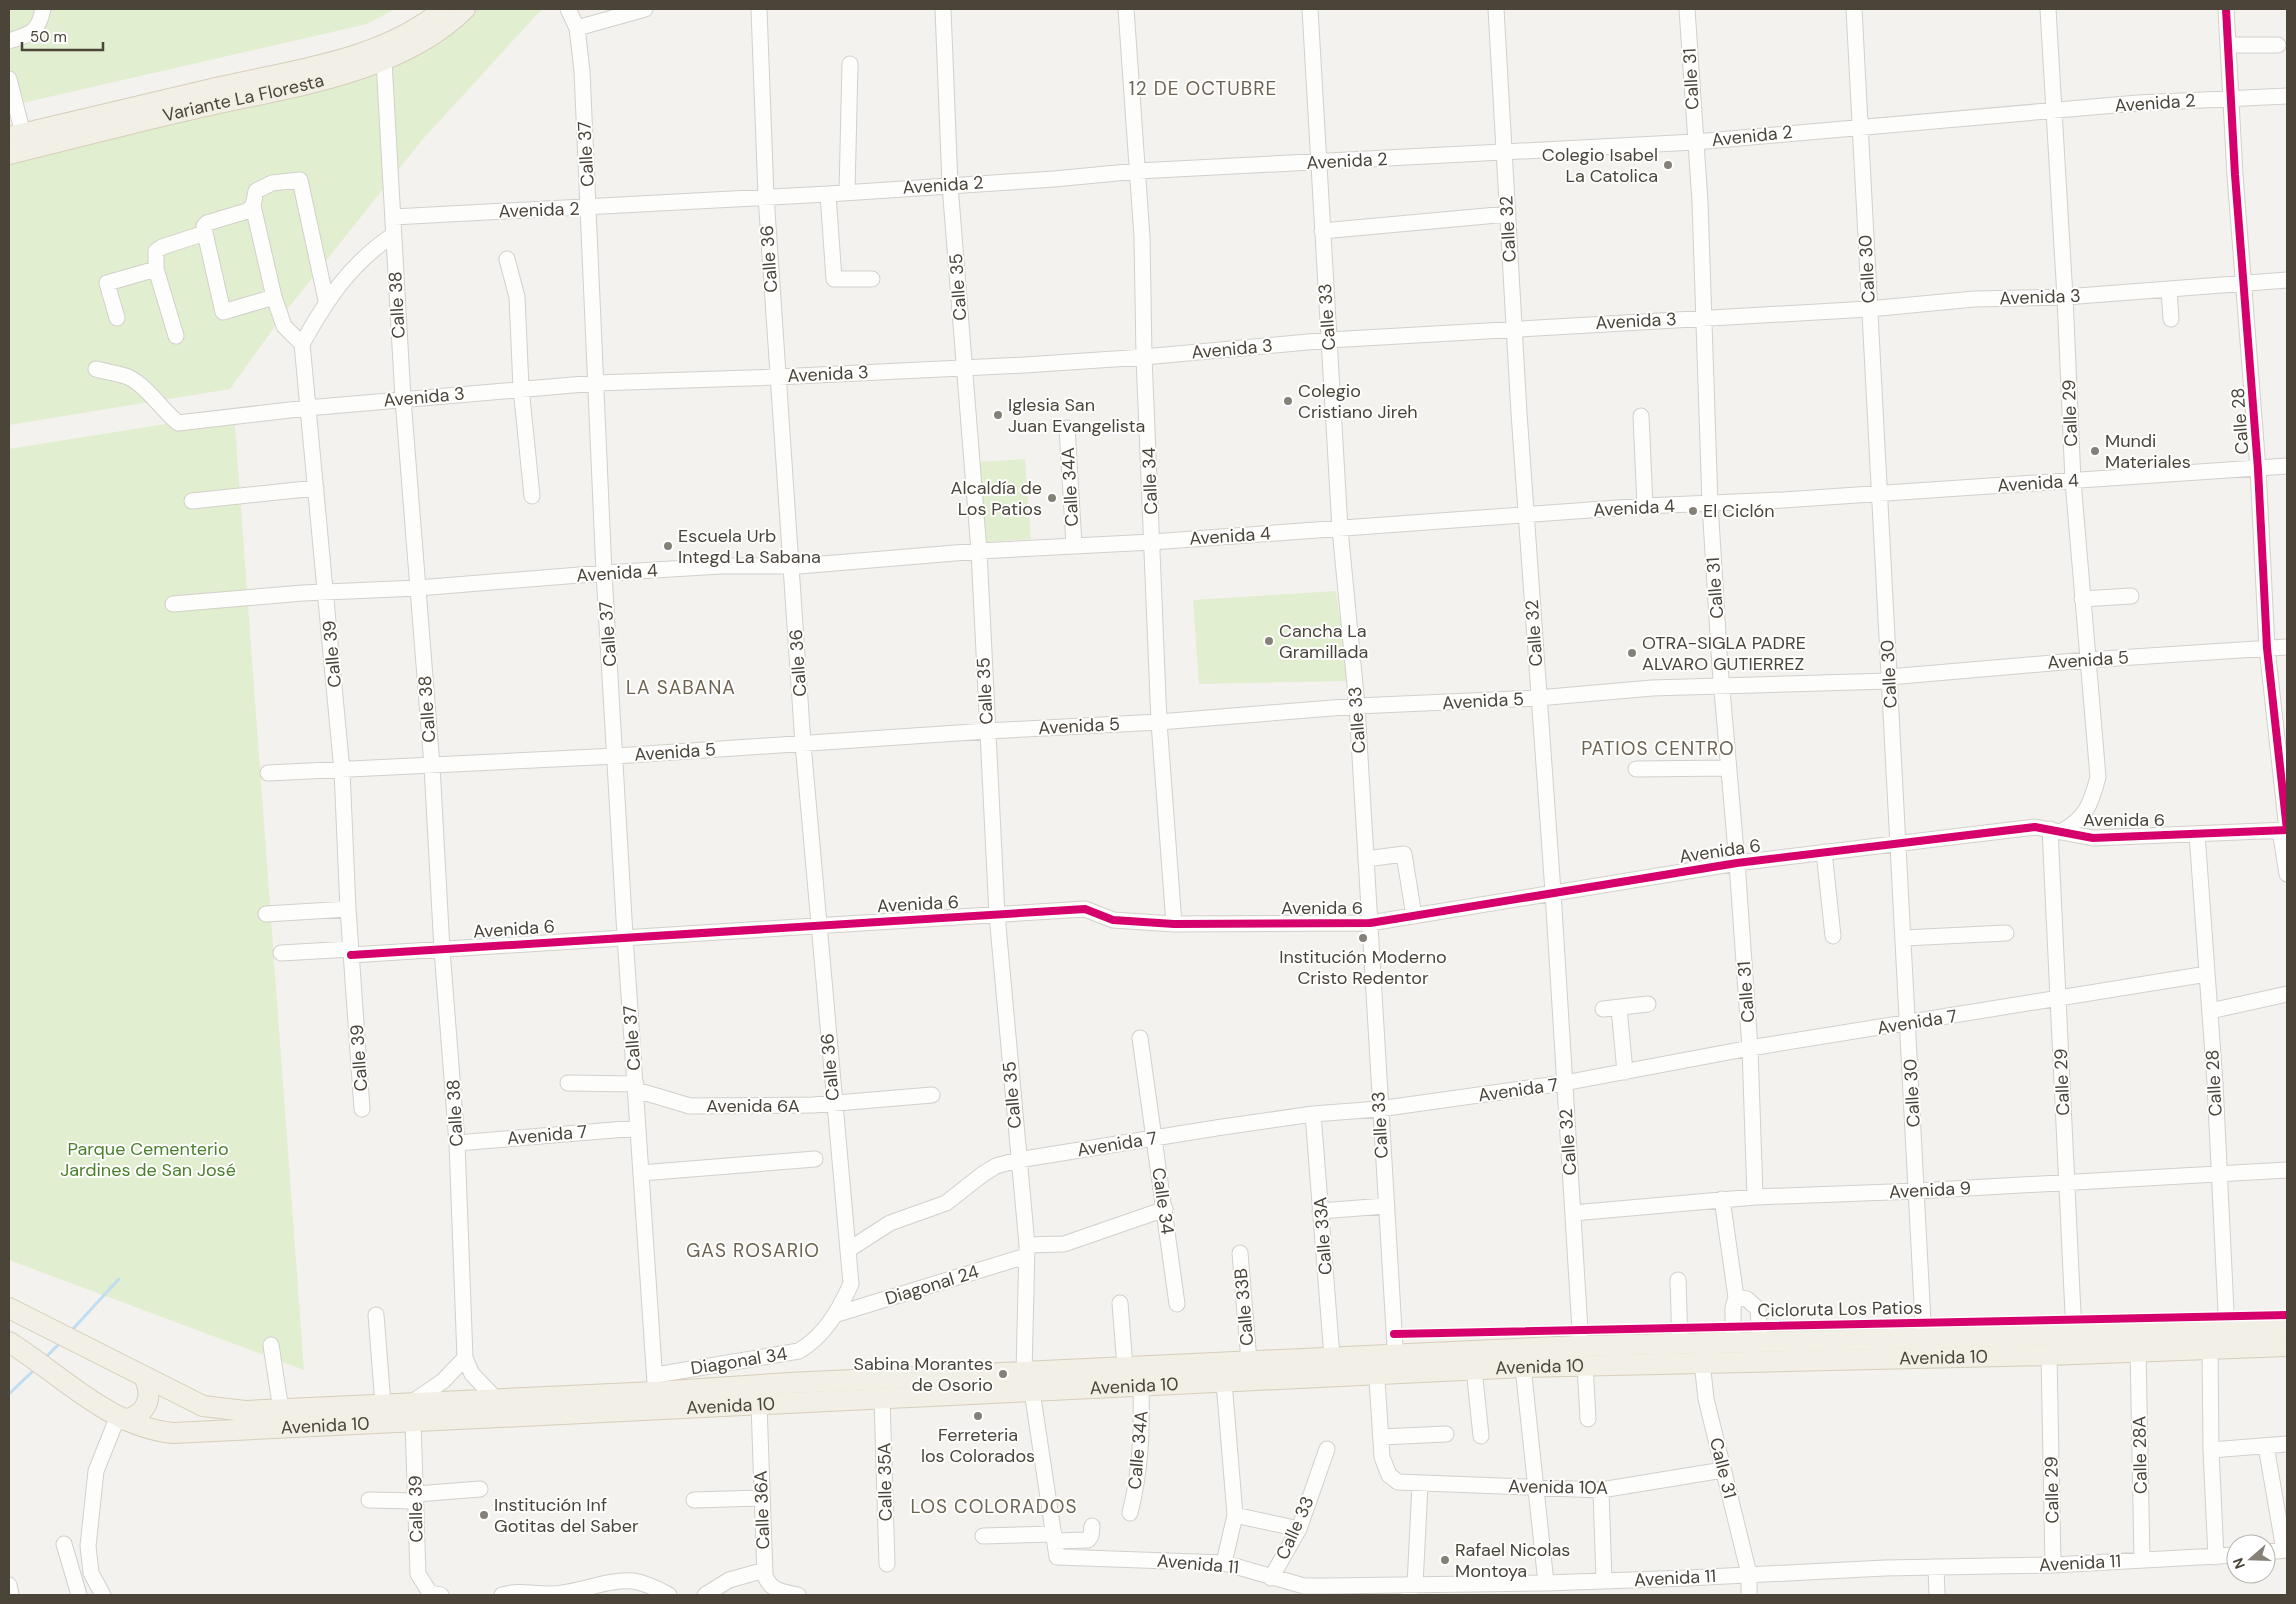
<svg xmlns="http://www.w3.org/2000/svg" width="2296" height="1604" font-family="'DM Sans',sans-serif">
  <rect width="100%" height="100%" fill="#f4f2ee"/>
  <!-- green -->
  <path fill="#e1eecf" d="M9,9H395L367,24L9,106Z
    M475,9H542L422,140L286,311L230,389L9,425V157L432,40Z
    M234,413L304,1370L9,1260V449Z
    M1025,459L1031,539L985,542L978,462Z
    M1336,591L1349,681L1199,684L1193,600Z"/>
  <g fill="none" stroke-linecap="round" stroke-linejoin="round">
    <!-- stream -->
    <path stroke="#c0ddf1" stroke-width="3" d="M70,1332L119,1279
      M44,1359L61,1342
      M10,1393L35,1369"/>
    <!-- minor casing -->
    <g stroke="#d2d0cb" stroke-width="17">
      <path id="minor" d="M568,9L577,28L582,71L604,573L625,936L655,1383
        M943,9L950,185L979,551L997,915L1027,1245L1024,1373
        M1126,9L1142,237L1144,357L1159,722L1174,924
        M1310,9L1340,529L1357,706L1396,1364
        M1496,9L1519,413L1553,892L1580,1330L1579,1346
        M1687,9L1700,202L1710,504L1720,667L1737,863L1750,1048L1755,1197
        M1854,9L1923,1322L1922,1339
        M2048,9L2065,297L2073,481L2098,777C2091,804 2086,818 2061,832
        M577,28L645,9
        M9,41C31,34 38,33 43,9
        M2229,45H2278
        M384,61L403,399L432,766L442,950L457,1143L465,1358L472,1374L496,1399
        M9,79L23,134
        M847,192L850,64
        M828,194L834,279H872
        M253,206L274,297L284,326L302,344
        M393,217L828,194L1054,179L1138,171L1695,142L2138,103L2287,96
        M1322,231L1508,214
        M205,233L223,312L274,297
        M507,259L517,297L521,388L532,496
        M156,269L176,336
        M2169,289L2171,319
        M117,318L107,283L156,269V251L162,247L205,233L204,226L207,223L247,211L253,206L256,191L272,183L300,180L326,300
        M96,369C106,372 118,373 128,377C147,386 161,409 178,423L307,408L596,383L777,377L1025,365L1144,357L1329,340L1869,309L1974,299L2065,297L2287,280
        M1641,416L1645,506
        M1067,428L1074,545
        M192,501L316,488
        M2082,599L2131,596
        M173,604L303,593L418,588L604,573L721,566H799L979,551L1152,542L1645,506L1783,500L2287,466
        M1889,677L2087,660L2287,647
        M1636,769L1729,768
        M268,773L616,756L987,731L1159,722L1357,706L1538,698L1652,688L1889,681
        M2050,829L2074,1335
        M2280,830L2287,874
        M2197,834L2215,1083L2227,1332
        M1824,852L1833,936
        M1366,859L1404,854L1414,916
        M266,914L348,909
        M1904,938L2006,933
        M281,953L351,949
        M351,955L1085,909L1113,920L1174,924L1370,923L1737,863L2035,827L2093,838L2287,830L2267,648L2258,469L2235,175L2226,9
        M1619,1008L1625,1072
        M1603,1009L1648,1004
        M2210,1011L2287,994
        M1140,1038L1177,1304
        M568,1083L636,1084
        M636,1090L690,1106L813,1105L932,1095
        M362,1109L348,909L342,771L302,344C327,299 350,264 393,235
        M1313,1114L1332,1357
        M457,1143L638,1128
        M641,1173L815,1159
        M1722,1199L1736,1297L1733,1308V1343
        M1320,1211L1385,1206
        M1573,1213L1755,1197L1917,1191L2287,1170
        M1027,1245L1064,1244L1165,1209
        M848,1250L890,1223L946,1203L983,1174L996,1166L1018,1160L1216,1128L1313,1114L1379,1109L1564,1083L1750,1048L2207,974
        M1240,1253L1249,1361
        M1678,1280L1680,1344
        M1736,1297L1747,1299L1758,1309L1760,1342
        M1120,1303L1125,1367
        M837,1314L1026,1256
        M376,1315L383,1404
        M271,1345L281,1410
        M2210,1349L2211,1450L2216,1557
        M2138,1351L2142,1560
        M2049,1355L2053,1565
        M1702,1362L1706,1399L1749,1574V1595
        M1376,1364L1382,1457L1389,1475L1398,1482L1601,1490L1723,1470
        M1585,1365L1588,1419
        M1523,1367L1546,1583
        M1474,1369L1481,1436
        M656,1375L799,1351C825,1335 838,1312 851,1284L803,744L766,196L759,9
        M1032,1391L1057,1557L1224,1563L1304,1586H1330L1546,1583L1688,1578L1885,1568L2053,1565L2236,1555
        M882,1399L887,1564
        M411,1403L443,1381L465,1358
        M759,1404L765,1576C771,1591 783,1592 798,1595
        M413,1422L418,1574L430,1593L441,1595
        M1381,1437L1446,1434
        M2266,1446L2284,1550
        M2211,1450L2287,1444
        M1601,1490L1604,1581
        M416,1494L480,1489
        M369,1500L416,1501
        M694,1500L761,1498
        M1130,1513C1141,1469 1142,1431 1141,1386
        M1235,1515L1299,1529
        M983,1536L1054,1534
        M1055,1541L1088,1540L1091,1536L1092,1526
        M64,1544L79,1595
        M2266,1552L2287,1550
        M1224,1563L1235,1515L1224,1382
        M1936,1567L1937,1595
        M1271,1578L1299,1529L1327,1449
        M9,1585L11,1595
        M1409,1591L1415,1585L1420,1485
        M103,1595L91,1573L88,1546L96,1471L118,1416
        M502,1595C519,1590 532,1594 549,1594C577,1594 605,1579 633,1581C646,1583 658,1589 669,1595
        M705,1595L729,1580L765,1570"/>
    </g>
    <!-- major casing -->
    <g stroke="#d6cebb" stroke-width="22">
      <g id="major">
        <path d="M9,137C78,121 147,104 216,88C293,70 382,61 444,9"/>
        <path id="s1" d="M9,154C72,139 134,122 197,108C286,87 398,75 465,9"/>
        <path d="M9,1308L203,1406L245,1411L655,1392L789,1383L1579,1346L2287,1330"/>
        <path id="s2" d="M9,1342C60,1374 110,1427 173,1433L1523,1367L2049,1355L2287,1346"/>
        <path d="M125,1420C147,1414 154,1397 144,1377"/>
      </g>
    </g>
    <!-- minor -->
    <use href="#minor" stroke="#fdfdfc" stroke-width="15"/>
    <!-- major -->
    <use href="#major" stroke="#f2efe6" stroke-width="20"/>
    <!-- cycleway casing -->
    <g stroke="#fff" stroke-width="11">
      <path id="cycleway" d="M351,955L1085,909L1113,920L1174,924L1370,923L1737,863L2035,827L2093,838L2287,830L2267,648L2258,469L2235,175L2226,9
        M1394,1334L2287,1315"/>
    </g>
    <!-- cycleway -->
    <use href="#cycleway" stroke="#d6006c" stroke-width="8"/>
  </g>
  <!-- markers -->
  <g fill="#868178" stroke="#fff" stroke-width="2">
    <circle cx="1668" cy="165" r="5"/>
    <circle cx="1288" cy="401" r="5"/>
    <circle cx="998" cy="415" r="5"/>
    <circle cx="2095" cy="451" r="5"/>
    <circle cx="1052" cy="498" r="5"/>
    <circle cx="1693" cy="511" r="5"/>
    <circle cx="668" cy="546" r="5"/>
    <circle cx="1269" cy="641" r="5"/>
    <circle cx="1632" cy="653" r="5"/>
    <circle cx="1363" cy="938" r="5"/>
    <circle cx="1003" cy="1374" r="5"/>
    <circle cx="978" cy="1416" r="5"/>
    <circle cx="484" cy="1515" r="5"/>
    <circle cx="1445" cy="1560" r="5"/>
  </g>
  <g text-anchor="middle" stroke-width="4" stroke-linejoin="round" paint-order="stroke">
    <!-- street labels -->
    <g font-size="18" fill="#4b4439" stroke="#fff">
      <text transform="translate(1691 79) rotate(-93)" y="6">Calle 31</text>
      <text dy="6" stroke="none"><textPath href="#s1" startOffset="241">Variante La Floresta</textPath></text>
      <text transform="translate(2155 103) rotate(-4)" y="6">Avenida 2</text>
      <text transform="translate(1752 136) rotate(-6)" y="6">Avenida 2</text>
      <text transform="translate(586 154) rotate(-93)" y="6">Calle 37</text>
      <text transform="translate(1347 161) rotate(-3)" y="6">Avenida 2</text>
      <text transform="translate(943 185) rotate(-4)" y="6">Avenida 2</text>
      <text transform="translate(539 210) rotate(-2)" y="6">Avenida 2</text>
      <text transform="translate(1508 229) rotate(-93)" y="6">Calle 32</text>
      <text transform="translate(769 259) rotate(-94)" y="6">Calle 36</text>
      <text transform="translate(1867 269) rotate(-93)" y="6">Calle 30</text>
      <text transform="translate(958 287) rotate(-94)" y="6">Calle 35</text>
      <text transform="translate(2040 297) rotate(-2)" y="6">Avenida 3</text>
      <text transform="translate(397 305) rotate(-93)" y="6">Calle 38</text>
      <text transform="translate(1327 317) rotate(-94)" y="6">Calle 33</text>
      <text transform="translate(1636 321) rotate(-3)" y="6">Avenida 3</text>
      <text transform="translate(1232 349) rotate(-5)" y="6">Avenida 3</text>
      <text transform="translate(828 374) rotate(-3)" y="6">Avenida 3</text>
      <text transform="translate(424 397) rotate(-5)" y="6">Avenida 3</text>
      <text transform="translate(2070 413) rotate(-92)" y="6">Calle 29</text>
      <text transform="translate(2240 421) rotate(-94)" y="6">Calle 28</text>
      <text transform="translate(1150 481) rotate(-92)" y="6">Calle 34</text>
      <text transform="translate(2038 483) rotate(-4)" y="6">Avenida 4</text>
      <text transform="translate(1070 487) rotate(-93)" y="6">Calle 34A</text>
      <text transform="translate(1634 508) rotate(-3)" y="6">Avenida 4</text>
      <text transform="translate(1230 536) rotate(-4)" y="6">Avenida 4</text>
      <text transform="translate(617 573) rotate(-4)" y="6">Avenida 4</text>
      <text transform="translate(1715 588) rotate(-94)" y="6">Calle 31</text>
      <text transform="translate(1534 633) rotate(-94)" y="6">Calle 32</text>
      <text transform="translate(608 634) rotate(-94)" y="6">Calle 37</text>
      <text transform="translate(332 654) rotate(-95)" y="6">Calle 39</text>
      <text transform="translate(2088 660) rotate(-4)" y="6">Avenida 5</text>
      <text transform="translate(798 663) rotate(-94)" y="6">Calle 36</text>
      <text transform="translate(1889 674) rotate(-93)" y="6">Calle 30</text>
      <text transform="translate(985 691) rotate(-93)" y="6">Calle 35</text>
      <text transform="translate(1483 701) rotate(-3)" y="6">Avenida 5</text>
      <text transform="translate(427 709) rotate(-94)" y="6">Calle 38</text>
      <text transform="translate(1357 720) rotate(-94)" y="6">Calle 33</text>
      <text transform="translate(1079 726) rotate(-3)" y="6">Avenida 5</text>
      <text transform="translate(675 752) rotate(-4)" y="6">Avenida 5</text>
      <text x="2124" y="826">Avenida 6</text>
      <text transform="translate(1720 851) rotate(-8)" y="6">Avenida 6</text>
      <text transform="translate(918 904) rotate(-3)" y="6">Avenida 6</text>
      <text x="1322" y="914">Avenida 6</text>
      <text transform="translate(514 929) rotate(-4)" y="6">Avenida 6</text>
      <text transform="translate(1746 992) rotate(-94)" y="6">Calle 31</text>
      <text transform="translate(1917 1022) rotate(-9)" y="6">Avenida 7</text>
      <text transform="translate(632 1038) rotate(-94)" y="6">Calle 37</text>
      <text transform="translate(359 1058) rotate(-94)" y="6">Calle 39</text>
      <text transform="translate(830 1067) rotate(-95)" y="6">Calle 36</text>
      <text transform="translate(2062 1082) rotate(-92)" y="6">Calle 29</text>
      <text transform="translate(2214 1083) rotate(-93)" y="6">Calle 28</text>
      <text transform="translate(1518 1090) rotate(-8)" y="6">Avenida 7</text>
      <text transform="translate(1912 1093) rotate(-93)" y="6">Calle 30</text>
      <text transform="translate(1012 1095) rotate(-95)" y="6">Calle 35</text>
      <text x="753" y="1112">Avenida 6A</text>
      <text transform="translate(455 1113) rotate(-93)" y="6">Calle 38</text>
      <text transform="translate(1380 1125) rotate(-93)" y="6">Calle 33</text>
      <text transform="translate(547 1135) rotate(-5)" y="6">Avenida 7</text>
      <text transform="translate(1568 1142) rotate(-94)" y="6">Calle 32</text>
      <text transform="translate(1117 1144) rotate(-9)" y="6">Avenida 7</text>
      <text transform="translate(1930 1190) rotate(-3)" y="6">Avenida 9</text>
      <text transform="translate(1163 1201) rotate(82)" y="6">Calle 34</text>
      <text transform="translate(1323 1236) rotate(-94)" y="6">Calle 33A</text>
      <text transform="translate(932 1285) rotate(-17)" y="6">Diagonal 24</text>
      <text transform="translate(1244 1307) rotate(-95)" y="6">Calle 33B</text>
      <text transform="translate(1840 1309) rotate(-1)" y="6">Cicloruta Los Patios</text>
      <text dy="6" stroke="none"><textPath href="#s2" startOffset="1962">Avenida 10</textPath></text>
      <text transform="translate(739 1361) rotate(-9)" y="6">Diagonal 34</text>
      <text dy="6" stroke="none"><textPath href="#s2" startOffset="1558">Avenida 10</textPath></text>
      <text dy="6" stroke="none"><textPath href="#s2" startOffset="1152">Avenida 10</textPath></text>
      <text dy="6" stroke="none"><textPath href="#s2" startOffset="748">Avenida 10</textPath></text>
      <text dy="6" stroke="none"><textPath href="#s2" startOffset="342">Avenida 10</textPath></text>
      <text transform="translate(1138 1450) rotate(-85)" y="6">Calle 34A</text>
      <text transform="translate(2140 1455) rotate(-91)" y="6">Calle 28A</text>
      <text transform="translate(1723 1468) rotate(76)" y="6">Calle 31</text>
      <text transform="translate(885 1482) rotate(-91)" y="6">Calle 35A</text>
      <text transform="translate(1558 1487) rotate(1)" y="6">Avenida 10A</text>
      <text transform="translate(2052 1490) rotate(-91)" y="6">Calle 29</text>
      <text transform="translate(416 1509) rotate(-91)" y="6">Calle 39</text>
      <text transform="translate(762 1510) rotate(-92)" y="6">Calle 36A</text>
      <text transform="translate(1295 1528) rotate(-66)" y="6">Calle 33</text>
      <text transform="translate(2080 1563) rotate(-3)" y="6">Avenida 11</text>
      <text transform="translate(1198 1564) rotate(5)" y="6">Avenida 11</text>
      <text transform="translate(1675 1578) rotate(-3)" y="6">Avenida 11</text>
    </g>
    <!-- poi labels -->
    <g font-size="18" fill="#4b4439" stroke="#fff" text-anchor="start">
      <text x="1658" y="161" text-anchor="end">Colegio Isabel<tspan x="1658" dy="21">La Catolica</tspan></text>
      <text x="1298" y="397">Colegio<tspan x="1298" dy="21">Cristiano Jireh</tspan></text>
      <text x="1008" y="411">Iglesia San<tspan x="1008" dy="21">Juan Evangelista</tspan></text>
      <text x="2105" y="447">Mundi<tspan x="2105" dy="21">Materiales</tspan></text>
      <text x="1042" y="494" text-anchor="end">Alcaldía de<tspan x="1042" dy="21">Los Patios</tspan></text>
      <text x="1703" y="517">El Ciclón</text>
      <text x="678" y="542">Escuela Urb<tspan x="678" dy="21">Integd La Sabana</tspan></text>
      <text x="1279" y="637">Cancha La<tspan x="1279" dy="21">Gramillada</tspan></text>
      <text x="1642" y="649">OTRA-SIGLA PADRE<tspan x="1642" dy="21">ALVARO GUTIERREZ</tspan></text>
      <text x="1363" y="963" text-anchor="middle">Institución Moderno<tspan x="1363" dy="21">Cristo Redentor</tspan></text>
      <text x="993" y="1370" text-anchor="end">Sabina Morantes<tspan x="993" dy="21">de Osorio</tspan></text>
      <text x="978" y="1441" text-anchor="middle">Ferreteria<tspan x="978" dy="21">los Colorados</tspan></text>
      <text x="494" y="1511">Institución Inf<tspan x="494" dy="21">Gotitas del Saber</tspan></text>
      <text x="1455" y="1556">Rafael Nicolas<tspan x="1455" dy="21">Montoya</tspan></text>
    </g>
    <!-- park labels -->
    <g font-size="18" fill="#4a7f2a" stroke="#fff">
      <text x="148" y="1155">Parque Cementerio<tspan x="148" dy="21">Jardines de San José</tspan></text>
    </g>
    <!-- neighbourhood labels -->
    <g font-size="19" letter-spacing="1" fill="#6e6250" stroke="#fff">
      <text x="1203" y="95">12 DE OCTUBRE</text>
      <text x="681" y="694">LA SABANA</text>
      <text x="1658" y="755">PATIOS CENTRO</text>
      <text x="753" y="1257">GAS ROSARIO</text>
      <text x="994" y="1513">LOS COLORADOS</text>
    </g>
  </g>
  <!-- border -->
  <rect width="2296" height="1604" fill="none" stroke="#4b4439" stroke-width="20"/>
  <!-- north arrow -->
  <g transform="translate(2251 1559) rotate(250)"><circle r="24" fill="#ffffff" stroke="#b7b4b0"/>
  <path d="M0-4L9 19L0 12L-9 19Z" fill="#868178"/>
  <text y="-8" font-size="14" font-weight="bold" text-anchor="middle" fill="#4b4439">N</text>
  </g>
  <!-- scale -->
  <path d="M22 42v8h81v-8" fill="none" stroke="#4b4439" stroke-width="2.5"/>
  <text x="30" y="42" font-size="15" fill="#4b4439" stroke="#ffffff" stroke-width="4" paint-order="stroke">50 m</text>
</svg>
